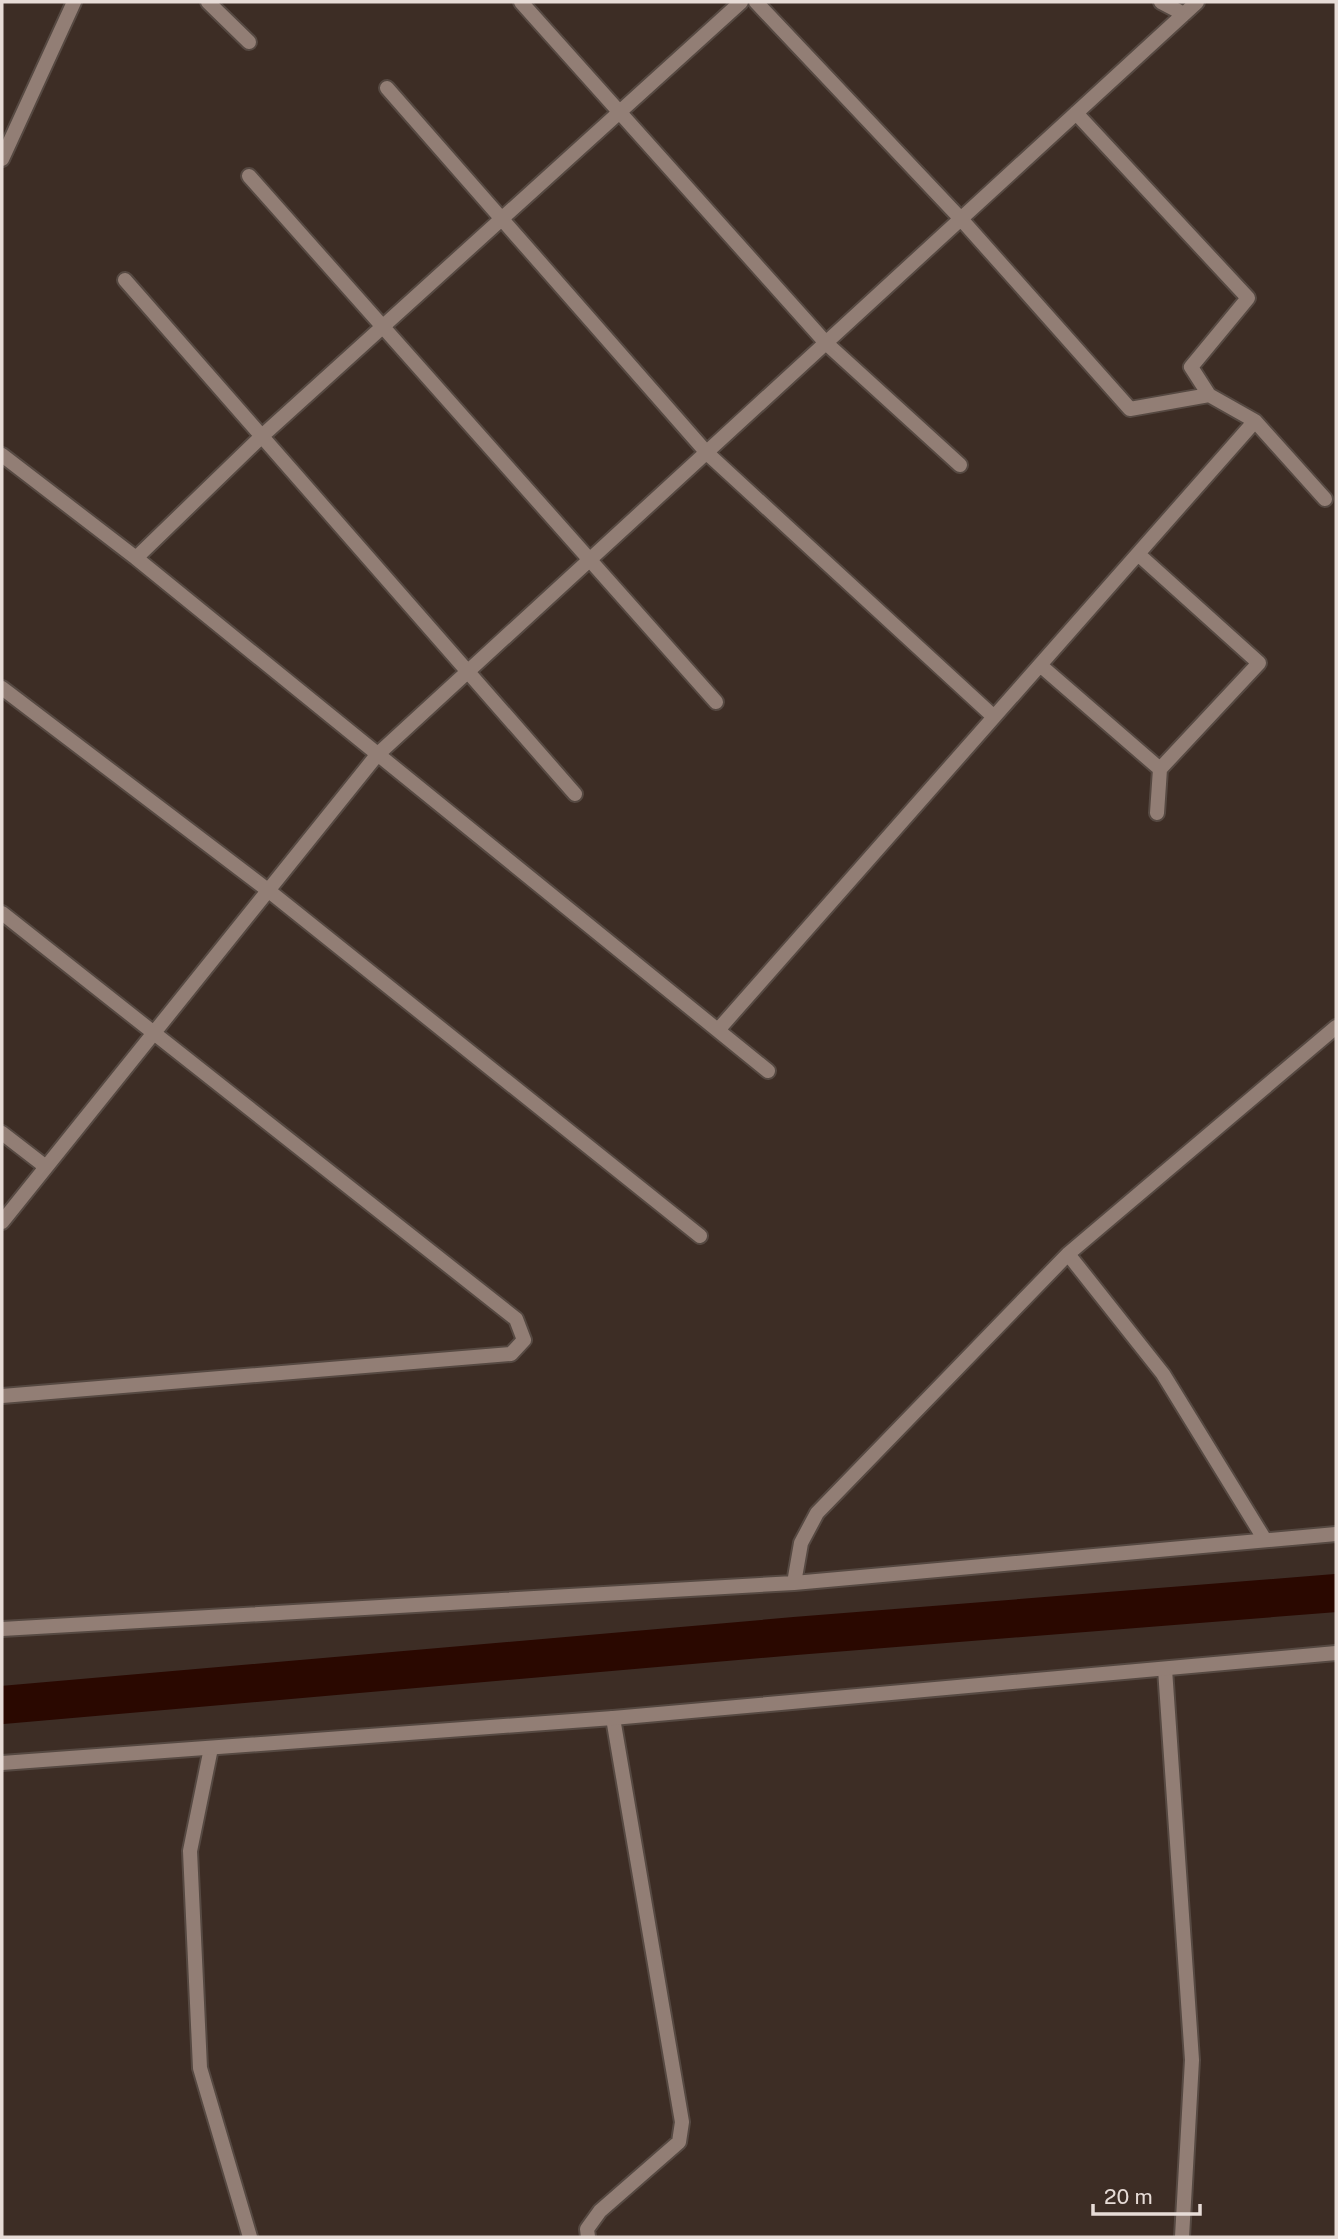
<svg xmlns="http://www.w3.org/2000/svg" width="1338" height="2239" font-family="'Public Sans',sans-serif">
  <rect width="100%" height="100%" fill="#3d2d25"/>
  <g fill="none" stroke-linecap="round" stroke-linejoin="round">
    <!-- canal -->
    <path stroke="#2a0800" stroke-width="38" d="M2,1705L795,1636L1336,1593"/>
    <!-- minor casing -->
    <g stroke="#564942" stroke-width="18">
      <path id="minor" d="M208,2L249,42
        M521,2L826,343L960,465
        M756,2L961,219L1130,409L1209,395
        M1161,2L1184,14
        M387,88L707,453L994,717
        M1076,113L1248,298L1191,367L1209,395L1255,421L1325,499
        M2,159L74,2
        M249,176L716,702
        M125,280L575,794
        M2,455L136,558L768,1071
        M1138,554L1259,663L1160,769
        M136,558L262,436L741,2
        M1040,665L1160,769L1157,813
        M2,688L269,891L700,1236
        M2,913L516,1319L524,1340L511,1354L2,1396
        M718,1030L1255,421
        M2,1133L46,1167
        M2,1222L377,755L1197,2
        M1068,1254L1163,1374L1265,1540
        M794,1583L801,1543L817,1513L1068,1254L1336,1027
        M2,1629L794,1583L1336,1534
        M1165,1669L1192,2060L1182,2237
        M211,1748L190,1851L200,2068L250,2237
        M588,2237L587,2229L600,2211L679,2142L682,2122L613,1718"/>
    </g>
    <!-- tertiary casing -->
    <g stroke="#564942" stroke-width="18">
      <path id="tertiary" d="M2,1763L613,1718L1336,1653"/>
    </g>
    <!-- minor -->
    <use href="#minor" stroke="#927e75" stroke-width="14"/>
    <!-- tertiary -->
    <use href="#tertiary" stroke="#927e75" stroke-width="14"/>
  </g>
  <!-- border -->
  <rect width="1338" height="2239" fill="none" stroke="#e7dcd7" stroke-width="7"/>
  <!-- scale -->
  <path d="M1093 2204v10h107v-10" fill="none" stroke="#e7dcd7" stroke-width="3.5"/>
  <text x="1104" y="2204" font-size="21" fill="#e7dcd7" stroke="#3d2d25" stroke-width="5" paint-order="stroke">20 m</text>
</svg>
